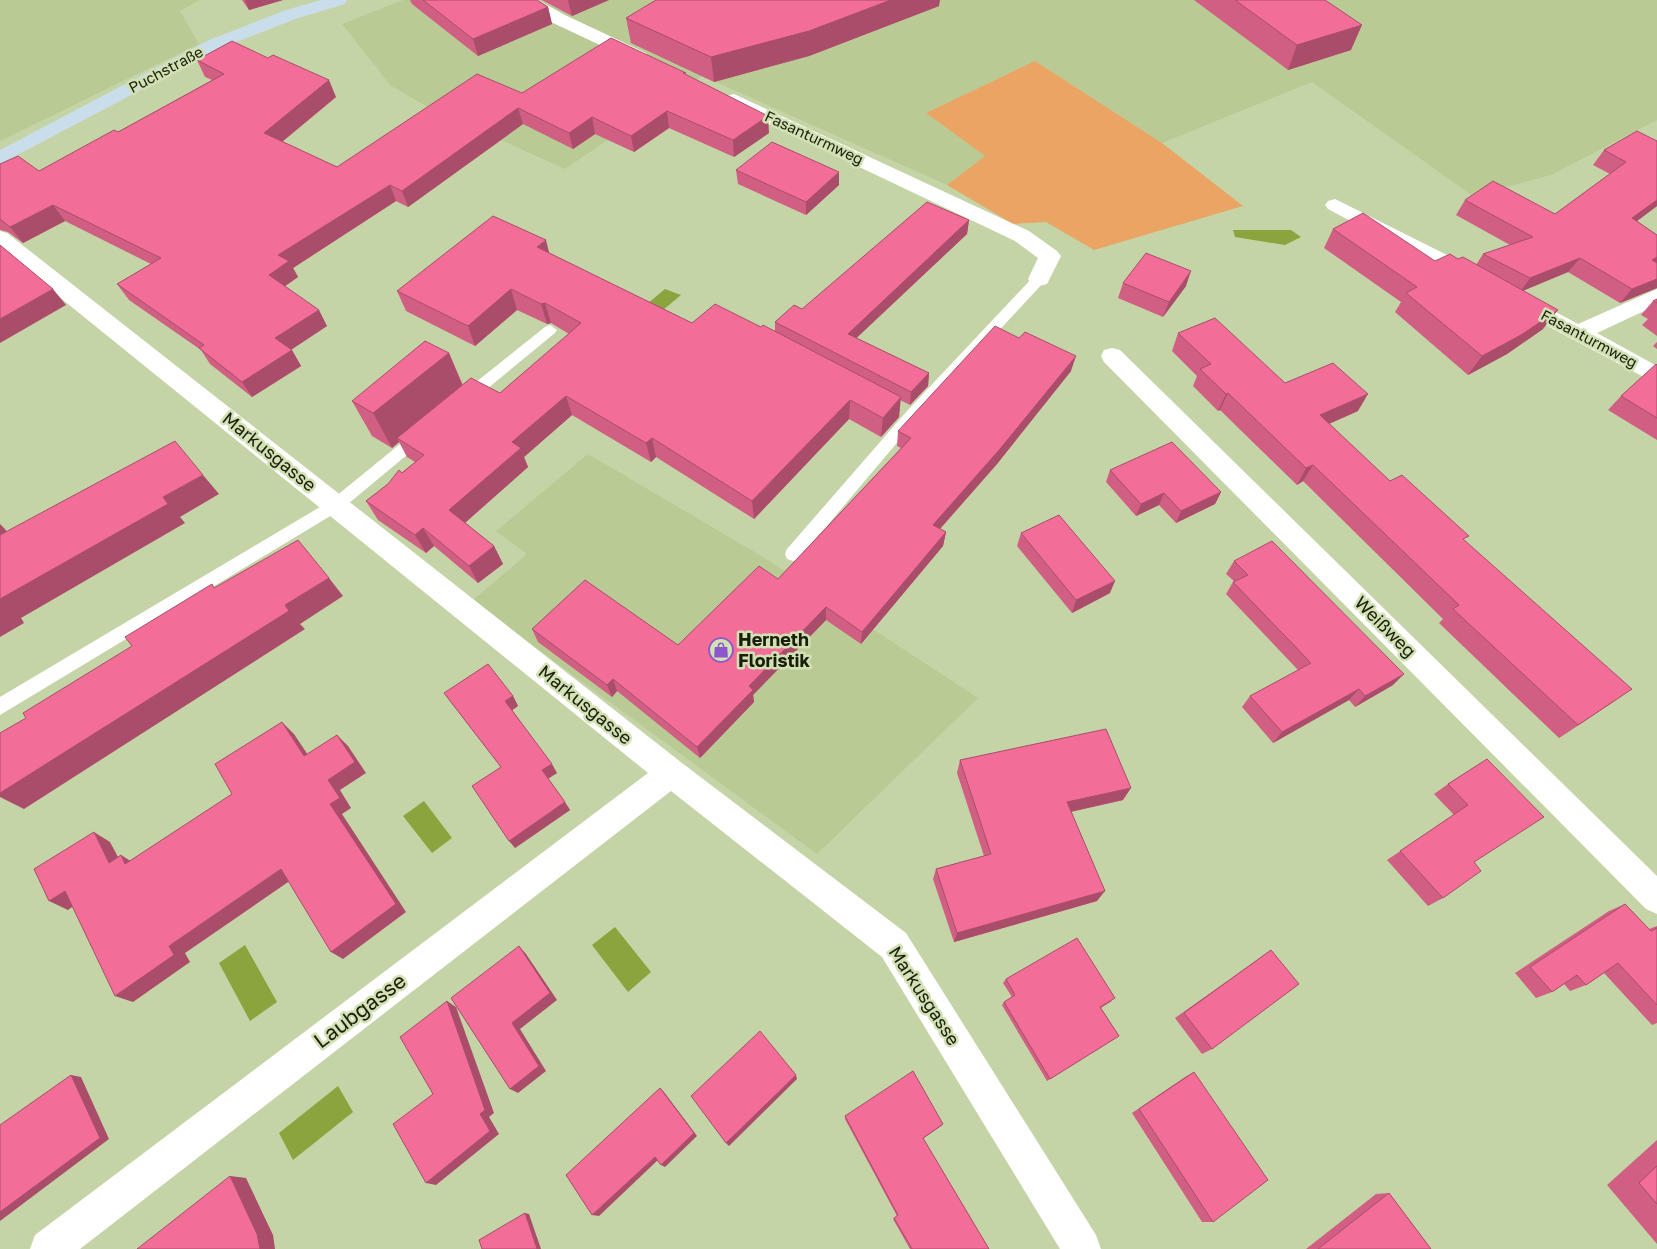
<svg xmlns="http://www.w3.org/2000/svg" width="1657" height="1249" font-family="'Golos Text',sans-serif">
  <rect width="100%" height="100%" fill="#c5d4a6"/>
  <!-- built -->
  <path fill="#b9ca95" d="M0,0H200L180,11L199,44L0,141Z
    M403,0H1657V120L1551,175L1473,196L1312,82L1162,143L1035,61L926,113L985,156L947,185L702,76L565,169L501,140L408,207L350,179L444,116L391,86L342,24Z
    M588,454L763,557L978,698L817,854L472,601L527,554L496,531Z"/>
  <!-- green -->
  <path fill="#eaa464" d="M1035,61L1162,143L1243,206L1094,250L1046,222L1013,224L947,185L985,156L926,113Z"/>
  <!-- water -->
  <path fill="#8aa53d" d="M1233,230H1291L1301,237L1285,245L1235,237Z
    M665,289L681,295L656,316L641,309Z
    M424,801L452,838L432,853L403,816Z
    M615,927L651,972L628,992L592,945Z
    M245,945L277,1002L250,1021L219,963Z
    M338,1086L353,1112L293,1160L279,1133Z"/>
  <g fill="none" stroke-linecap="round" stroke-linejoin="round">
    <!-- lane -->
    <path fill="#fff" fill-rule="evenodd" d="M1039,274L1044,276L1046,279L1044,282L917,419L799,559L793,561L787,559L785,554L787,549L907,411L1034,276Z
      M550,325L557,330L555,333L471,402H461L458,398L461,394L545,327Z
      M421,429L426,431L429,435L426,439L342,509L0,715V697L330,501L416,431Z"/>
    <!-- street -->
    <path fill="#fff" fill-rule="evenodd" d="M518,0H538L565,15L646,53L649,57L646,61H634L553,23Z
      M734,94L1029,231L1057,251L1061,256L1047,284L1039,286L1031,284L1028,279L1038,258L1015,241L727,104L725,100L727,96Z
      M1335,199L1479,271L1482,276L1479,281L1471,283L1463,281L1328,209L1325,205L1328,201Z
      M0,231L7,233L682,763L906,933L1096,1235L1101,1249H1060L882,957L671,791L80,1249H30L35,1235L648,773L0,249Z
      M1657,289V305L1597,333L1657,366V384L1510,306L1507,301L1510,296L1518,294L1526,296L1578,324Z
      M1112,348L1120,350L1657,876V914L1646,909L1104,362L1101,356L1104,350Z"/>
    <!-- secondary -->
    <path fill="#caddeb" fill-rule="evenodd" d="M321,0H347L345,4L298,18L221,48L0,164V150L209,40L286,10Z"/>
  </g>
  <!-- wall -->
  <path fill="#d05f83" d="M242,0H283L249,10Z
    M410,0H537L548,7L552,24L478,56L412,4Z
    M542,0H609L572,16Z
    M1194,0H1325L1351,50L1288,70Z
    M939,6L809,56L714,82L631,43L626,18Z
    M197,60L336,97L282,142L337,167L522,93L687,75L769,133L734,157L669,128L634,152L595,134L573,149L523,124L408,207L396,201L293,268L298,277L285,286L327,326L291,349L301,366L252,397L210,364L201,350L129,300L117,284L151,264L65,221L23,243L8,232L0,230V164L39,171L118,132L212,80L205,77Z
    M1637,131L1657,206L1637,221L1657,235V288L1620,303L1568,272L1523,291L1543,329L1507,354L1468,375L1395,312L1401,302L1324,248L1333,229L1435,261L1458,259L1476,265L1483,254L1510,245L1456,215L1465,200L1555,214L1610,174L1593,165L1604,150Z
    M736,170L839,185L806,215L738,184Z
    M969,220L967,234L856,338L929,373L928,386L910,405L900,400L899,417L881,437L849,419L754,519L656,457L651,462L572,415L524,457L528,467L465,523L494,546L503,564L478,583L434,546L426,553L378,520L366,501L415,462L407,457L399,442L392,448L372,436L352,401L449,353L463,385L500,393L569,334L551,323L547,324L517,310L475,346L406,311L397,291L549,253L692,323L761,327L775,331V322L802,309Z
    M1123,283L1186,286L1163,317L1118,298Z
    M1657,299V336L1642,325L1648,319L1641,315L1653,301Z
    M1178,333L1285,383L1358,411L1329,424L1390,481L1465,541L1613,702L1559,738L1439,623L1443,619L1303,481L1297,485L1220,410L1218,411L1193,386L1197,376L1172,351Z
    M1657,342V349L1653,346Z
    M1657,365V440L1608,410L1621,396Z
    M1071,371L997,464L940,529L946,532L943,546L861,644L826,620L753,695L754,702L700,758L617,691L612,697L538,642L532,629L678,645L778,579L901,448L897,446L898,431Z
    M1110,470L1221,492L1215,504L1176,523L1159,505L1136,516L1106,482Z
    M1021,533L1110,593L1072,613L1017,546Z
    M1234,561L1393,685L1355,707L1349,700L1273,743L1242,707L1250,696L1298,670L1226,594L1233,582L1234,581L1226,574Z
    M444,693L513,696L518,706L512,710L557,773L548,779L570,810L515,848L501,767Z
    M1487,759L1443,898L1428,906L1387,860L1454,815L1434,794L1448,784Z
    M960,760L1123,800L1071,812L1097,901L954,942L933,879L936,869L984,856L957,773Z
    M1625,904L1649,929L1657,926V1023L1652,1025L1604,973L1586,985L1570,991L1564,984L1552,992L1536,998L1515,973L1609,911Z
    M1271,950L1212,1049L1202,1054L1175,1018Z
    M1006,979L1112,1001L1101,1008L1119,1036L1047,1081L1002,1005L1004,1002L1012,997L1003,983Z
    M1194,1072L1213,1222H1202L1132,1113L1185,1077Z
    M845,1116L943,1124L941,1126L923,1138L989,1249H910L893,1219L897,1216L845,1119Z
    M1657,1140V1244L1607,1185Z
    M1389,1193L1431,1249H1306L1376,1194Z"/>
  <!-- shaded-wall -->
  <path fill="#a94d6a" d="M245,0H283L249,10Z
    M568,0H609L572,16Z
    M891,0H940L939,6L809,56L714,82L711,57Z
    M548,7L552,24L478,56L473,39Z
    M1362,25L1351,50L1288,70L1297,45Z
    M329,80L336,97L272,150L264,133Z
    M518,108L523,124L408,207L402,191Z
    M667,111L669,128L634,152L631,136Z
    M768,116L769,133L734,157L733,140Z
    M592,117L595,134L573,149L569,133Z
    M839,172V185L806,215V202Z
    M390,185L396,201L293,268L298,277L278,291L269,275L278,255Z
    M1657,200V206L1621,233L1632,218Z
    M53,205L65,221L23,243L10,227Z
    M969,220L967,234L847,347L848,334Z
    M546,240L551,260L537,247Z
    M1657,257V266L1652,260Z
    M1580,258L1568,272L1520,292L1530,278Z
    M1191,271L1186,286L1163,317L1169,302Z
    M1657,279V288L1620,303L1632,289Z
    M53,289L66,305L0,343V319Z
    M511,289L517,310L475,346L468,326Z
    M545,303L551,323L547,324L541,304Z
    M319,310L327,326L285,354L275,338Z
    M1558,310L1543,329L1507,354L1468,375L1482,356Z
    M292,350L301,366L252,397L242,382Z
    M449,353L464,390L397,438L399,442L392,448L373,413Z
    M1076,356L1071,371L997,464L931,539L933,525Z
    M929,373L928,386L910,405L911,392Z
    M1228,393L1220,410L1218,411L1226,394Z
    M1368,394L1358,411L1310,432L1320,415Z
    M566,396L572,415L524,457L528,467L459,528L449,510L512,442Z
    M901,397L899,417L881,437L883,418Z
    M850,400L849,419L754,519L752,501Z
    M652,438L656,457L651,462L646,443Z
    M1313,465L1303,481L1297,485L1306,468Z
    M203,475L219,494L180,517L185,523L21,618L24,623L0,637V599L163,497Z
    M1221,492L1215,504L1176,523L1181,511Z
    M1164,493L1159,505L1136,516L1141,504Z
    M0,524L5,529L21,554L0,536Z
    M423,528L434,546L426,553L415,535Z
    M946,532L943,546L861,644L862,632Z
    M494,546L503,564L478,583L469,566Z
    M329,578L343,596L300,624L305,629L24,809L0,797V793L285,605Z
    M1115,581L1110,593L1072,613L1076,600Z
    M826,607V620L753,695L754,702L700,758L697,747L749,686Z
    M1404,674L1393,685L1355,707L1365,696Z
    M613,679L617,691L612,697L607,685Z
    M1359,689L1349,700L1273,743L1282,732Z
    M1632,689L1613,702L1559,738L1578,725Z
    M513,696L518,706L511,711L505,701Z
    M282,722L294,734L316,767L304,756Z
    M337,735L348,746L366,773L340,790L351,808L342,814L406,912L343,959L331,952L328,780Z
    M552,764L557,773L547,779L542,770Z
    M1131,788L1123,800L1060,814L1067,802Z
    M565,802L570,810L515,848L509,841Z
    M94,832L110,842L126,872L109,863Z
    M121,855L137,865L125,864Z
    M281,869L294,878L185,953L190,962L133,1002L115,996L169,946Z
    M65,891L83,899L68,910L49,901Z
    M1105,891L1097,901L954,942L957,933Z
    M519,946L526,954L557,1000L520,1029L546,1071L518,1093L510,1089L512,1023Z
    M447,1001L456,1007L494,1113L489,1117L499,1134L436,1185L426,1183L480,1114Z
    M71,1075L81,1077L109,1139L0,1221V1212Z
    M796,1075L797,1079L729,1146L726,1143Z
    M660,1088L664,1092L697,1136L665,1167L661,1165Z
    M943,1124L941,1126L921,1140L923,1138Z
    M655,1157L659,1159L599,1216L592,1215Z
    M230,1176L246,1178L273,1235L275,1249H260Z
    M525,1213L529,1214L541,1249H537Z"/>
  <!-- building -->
  <path fill="#f26e98" stroke="#a94d6a" d="M423,0H537L548,7L473,39Z
    M656,0H891L809,31L711,57L626,18Z
    M1235,0H1325L1362,25L1297,45Z
    M611,38L686,73H683L768,116L733,140L667,111L631,136L592,117L569,133L518,108L402,191L390,185L278,255L289,261L269,275L319,310L275,338L292,350L242,382L199,348L204,345L117,284L161,258L53,205L10,227L0,219V164L18,156L39,171L114,130L118,132L224,74L197,60L232,41L268,58L273,55L329,80L264,133L337,167L477,74L522,93Z
    M1637,131L1657,141V200L1632,218L1657,235V257L1652,260L1657,263V279L1632,289L1580,258L1530,278L1483,254L1533,237L1465,200L1493,181L1555,214L1626,162L1604,150Z
    M772,142L839,172L806,202L736,170Z
    M927,202L969,220L848,334L929,373L911,392L775,322L794,305L802,309Z
    M1363,213L1435,261L1450,254L1458,259L1463,257L1558,310L1521,335L1482,356L1406,293L1417,287L1333,229Z
    M493,216L546,240L537,247L692,323L715,304L761,327L763,325L901,397L883,418L850,400L752,501L652,438L646,443L566,396L512,442L521,448L449,510L494,546L469,566L423,528L415,535L366,501L388,484L399,470L402,473L424,455L397,438L471,378L500,393L581,323L545,303L541,304L511,289L468,326L397,291Z
    M0,245L53,289L0,319Z
    M1146,253L1191,271L1169,302L1123,283Z
    M1657,299V303L1653,301Z
    M1215,318L1285,383L1333,363L1368,394L1320,415L1390,481L1402,475L1469,536L1463,539L1632,689L1578,725L1453,609L1459,605L1313,465L1306,468L1228,393L1226,394L1200,369L1211,364L1178,333Z
    M995,326L1019,338L1025,332L1076,356L1000,449L933,525L946,532L862,632L826,607L749,686L753,690L697,747L613,679L607,685L532,629L585,580L678,645L759,566L778,579L911,438L898,431Z
    M425,341L449,353L373,413L352,401Z
    M1656,364L1657,365V418L1621,396Z
    M175,441L203,475L163,497L168,504L0,599V535Z
    M1172,442L1221,492L1181,511L1164,493L1141,504L1110,470Z
    M1059,515L1115,581L1076,600L1021,533Z
    M298,540L329,578L285,605L289,611L0,793V733L26,718L23,713L132,646L125,637L212,584L214,588Z
    M1272,541L1404,674L1365,696L1359,689L1282,732L1250,696L1311,663L1233,582L1248,575L1234,561Z
    M488,664L513,696L505,701L552,764L542,770L565,802L509,841L472,786L501,767L444,693Z
    M282,722L304,756L337,735L355,762L328,780L340,798L330,804L396,904L331,952L281,869L169,946L174,955L115,996L65,891L49,901L34,869L94,832L109,863L121,855L125,864L232,794L215,764Z
    M1106,729L1131,788L1067,802L1105,891L957,933L936,869L991,854L960,760Z
    M1487,759L1544,817L1474,862L1481,871L1443,898L1400,851L1468,805L1448,784Z
    M1625,904L1651,931L1657,928V1005L1618,963L1586,985L1577,975L1552,992L1530,967Z
    M1077,938L1115,998L1100,1007L1119,1036L1050,1079L1004,1002L1015,995L1006,979Z
    M519,946L550,993L512,1023L539,1066L510,1089L451,998Z
    M1271,950L1299,984L1212,1049L1184,1013Z
    M447,1001L485,1110L480,1114L490,1131L426,1183L393,1124L433,1094L400,1037Z
    M760,1031L796,1075L726,1143L691,1096Z
    M913,1071L943,1124L923,1138L989,1249H912L894,1218L898,1215L845,1116Z
    M1194,1072L1268,1180L1213,1222L1139,1109Z
    M71,1075L100,1138L0,1212V1125Z
    M660,1088L694,1133L661,1165L655,1157L592,1215L566,1175Z
    M1657,1166V1204L1639,1183Z
    M230,1176L257,1234L260,1249H137Z
    M1389,1193L1431,1249H1318Z
    M525,1213L537,1249H482L479,1240Z"/>
  <!-- icons -->
  <defs>
    <g id="shop-ring" transform="scale(1.25)"><circle r="9.5" fill="#d2e1b3" stroke="#8c56cd" stroke-width="1.5"/><path d="M-5-2.5h2.3a2.7 3.5 0 0 1 5.4 0H5L5.5 6h-11ZM-1.5-2.5h3a1.5 2.3 0 0 0-3 0Z" fill="#8c56cd"/></g>
  </defs>
  <g fill-rule="evenodd">
    <use href="#shop-ring" x="721" y="650"/>
  </g>
  <g text-anchor="middle" stroke-width="5" stroke-linejoin="round" paint-order="stroke">
    <!-- far-street labels -->
    <g font-size="15" fill="#1a1f0d" stroke="#d2e1b3">
      <text transform="translate(166 70) rotate(-28)" y="5">Puchstraße</text>
      <text transform="translate(814 138) rotate(25)" y="5">Fasanturmweg</text>
      <text transform="translate(1589 339) rotate(28)" y="5">Fasanturmweg</text>
    </g>
    <!-- street labels -->
    <g font-size="18" fill="#1a1f0d" stroke="#d2e1b3">
      <text transform="translate(269 452) rotate(39)" y="6">Markusgasse</text>
      <text transform="translate(1385 627) rotate(45)" y="6">Weißweg</text>
      <text transform="translate(585 705) rotate(39)" y="6">Markusgasse</text>
      <text transform="translate(924 996) rotate(57)" y="6">Markusgasse</text>
    </g>
    <!-- poi labels -->
    <g font-size="18" font-weight="bold" fill="#1a1f0d" stroke="#d2e1b3" text-anchor="start">
      <text x="738" y="646">Herneth<tspan x="738" dy="21">Floristik</tspan></text>
    </g>
    <!-- near-street labels -->
    <g font-size="21" fill="#1a1f0d" stroke="#d2e1b3">
      <text transform="translate(360 1011) rotate(-37)" y="7">Laubgasse</text>
    </g>
  </g>
</svg>
